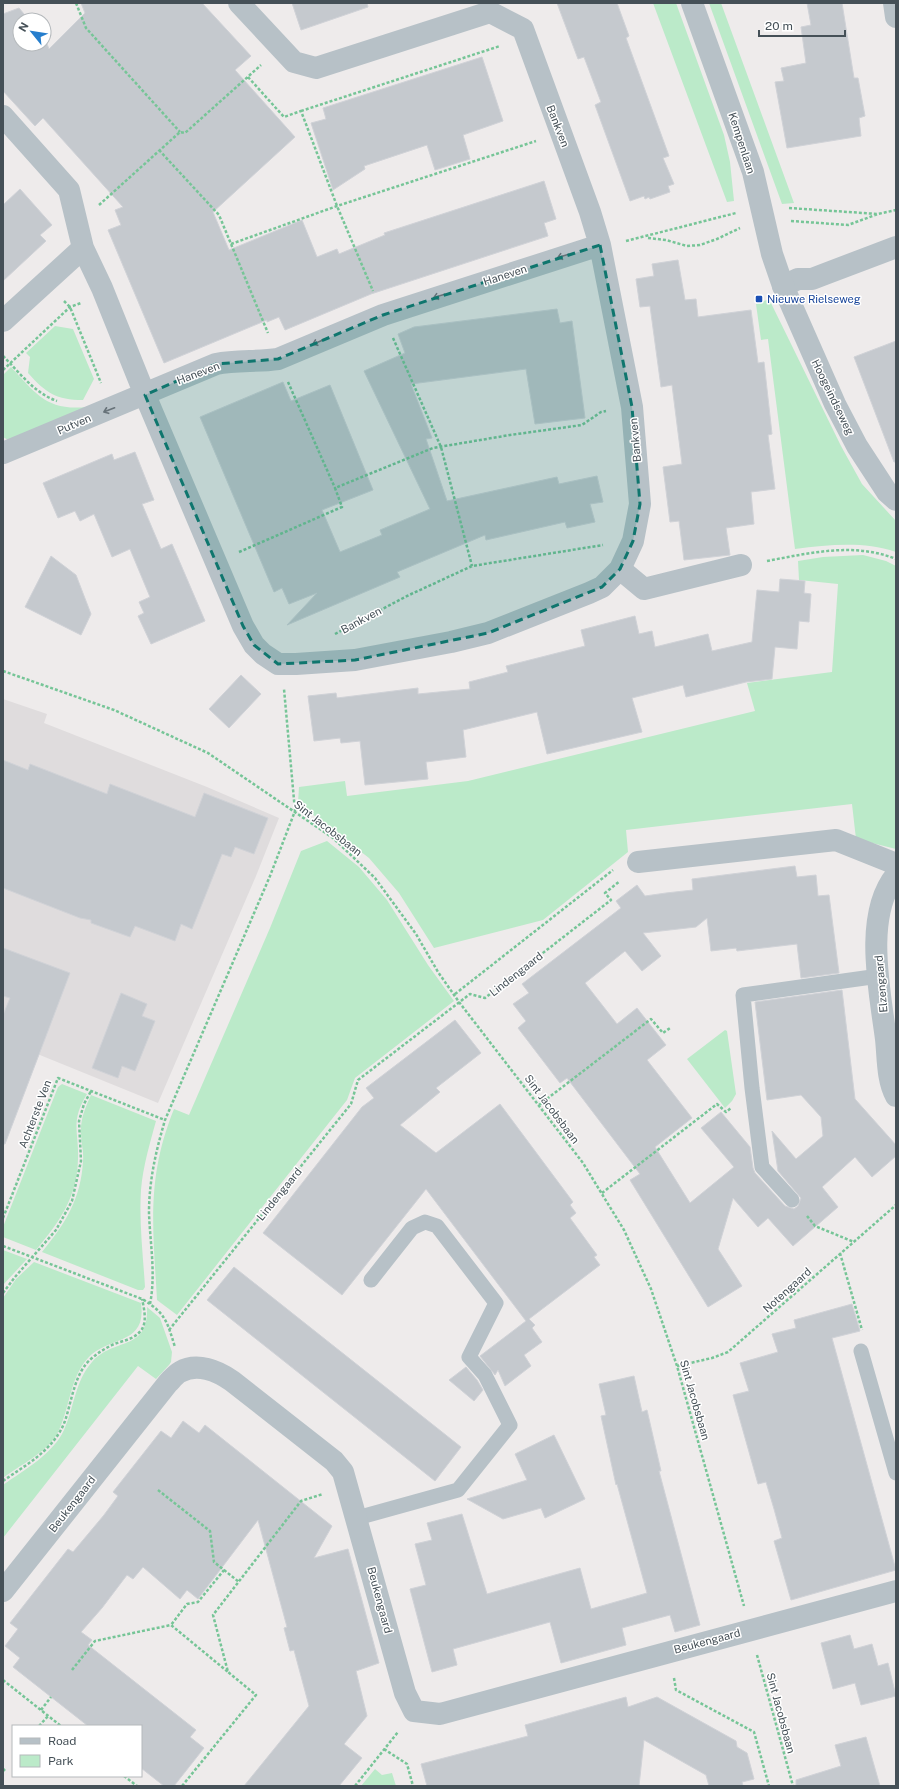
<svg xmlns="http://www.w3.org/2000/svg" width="899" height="1789" font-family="'Public Sans',sans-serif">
  <rect width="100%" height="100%" fill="#eeebeb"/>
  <!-- education -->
  <path fill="#dfdcdd" d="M3,699L47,714L44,723L207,787L279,818L256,876L158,1103L3,1040Z"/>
  <!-- green -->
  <path fill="#bbeac9" d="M653,3H676L724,135L730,162L734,201L727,202Z
    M709,3H721L794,203L782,204Z
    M769,299L841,446L862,484L896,521V552C862,541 830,545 795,549L768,339L761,340L756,304Z
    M55,326L73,329L94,379L83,400C56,400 46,393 28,373L30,357L26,353Z
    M11,367C36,394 47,411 87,407L10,441L3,437V375Z
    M863,555L886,561L896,566V849L856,839L852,804L626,830L628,852L543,920L434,948L399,893L369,858L298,803L299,787L345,781L347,796L468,781L755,711L747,683L832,672L838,584L799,580L798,561L823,557Z
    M327,841L359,867L387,900L428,965L454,1001L355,1078L347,1100L177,1315L157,1300C153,1228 146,1178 174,1109L189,1115L270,928L301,851Z
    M725,1030L727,1031L736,1094L732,1101L725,1108L687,1059Z
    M62,1084L87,1094C70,1122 79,1131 78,1159C77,1198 60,1221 36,1250L3,1237V1227L58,1087Z
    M91,1095L156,1121C150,1143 143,1166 141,1190C139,1222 143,1255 145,1287L143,1290H138L42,1252C65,1224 81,1199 83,1161C84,1152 81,1143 81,1134C80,1120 85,1108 91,1095Z
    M3,1250L27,1259L3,1285Z
    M34,1262L141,1303C147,1346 109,1335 88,1358C69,1379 70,1410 57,1434C46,1453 20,1465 3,1478V1298L16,1279Z
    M147,1307L160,1318L172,1352L171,1362L169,1365L156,1379L138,1366L3,1538V1485C24,1470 53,1454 64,1430C74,1408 75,1381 92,1362C114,1337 149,1352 147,1307Z
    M375,1769L382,1775L392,1773L396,1786H361Z"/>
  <!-- building -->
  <path fill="#c5c9ce" stroke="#d0d2d7" d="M81,3H202L251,56L235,70L295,137L213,212L229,250L302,220L317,257L337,249L339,254L385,235L384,233L544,181L556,219L544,223L548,236L371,294L285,330L279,317L267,322V320L164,363L108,230L121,225L115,210L123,207L43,118L35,126L3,91V14L19,8L29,20H20V44H44V36L49,49L85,13Z
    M292,3H367L368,7L301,30Z
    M557,3H617L629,36L626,38L669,156L663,158L674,184L668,186L670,192L650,199L649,197L645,199L644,196L630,201L595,105L601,102L584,57L578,59Z
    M807,3H842L854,78H858L865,116L859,118L861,136L787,148L775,82L784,81L781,68L806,63L801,27L811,25Z
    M482,57L503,121L463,135L470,159L435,170L427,145L364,166L365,169L333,190L311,123L326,119L323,108Z
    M20,189L52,225L40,235L46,241L3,281V205Z
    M678,260L685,300L696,299L698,317L751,310L758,363L764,362L772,434L768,435L775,489L751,492L754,524L726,528L730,555L684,560L679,521L670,522L663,467L682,464L672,385L661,387L650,306L640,307L636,279L654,276L652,264Z
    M557,309L560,323L572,321L585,418L535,424L526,369L411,384L432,438L426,439L447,501L557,477L559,484L597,476L603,502L590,504L595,522L567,528L565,522L486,540L485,535L397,572L400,577L287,625L317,593L289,604L282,588L274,592L200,417L283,382L291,401L330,385L373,490L322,510L340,552L382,535L380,530L430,509L364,371L405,353L398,334L414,327Z
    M896,341V462H894L854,357Z
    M135,452L154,500L142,504L161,549L172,544L205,621L151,644L138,616L144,613L139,602L150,597L130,549L112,557L94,514L80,521L75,511L58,518L43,483L112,454L114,460Z
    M51,556L76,575L91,614L81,635L25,607Z
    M780,579L805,581L804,593L811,594L809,622L799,621L797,649L775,647L772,679L746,682L686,697L683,685L632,698L642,732L547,754L537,712L463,730L466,757L426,762L428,779L365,785L360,741L341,743L340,738L314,741L308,696L336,693L337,698L418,688V694L470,689L469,682L508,672L506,666L585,646L581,630L635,616L639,634L652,631L655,647L708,634L712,651L752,642L757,590L779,592Z
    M241,675L261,694L229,728L209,709Z
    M3,760L28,770L30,764L107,794L110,784L195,817L204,793L268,818L254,854L235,847L231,857L222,854L192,929L181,924L175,941L135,926L130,937L91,923V920L80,918L3,888Z
    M795,866L797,877L816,875L818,896L829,895L839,973L801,978L797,944L737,951L736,948L711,951L707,918L696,927L643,933L661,956L642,971L625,951L585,983L617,1024L637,1008L666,1045L647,1060L692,1118L655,1147L690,1203L734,1167L701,1128L721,1112L750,1147L753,1168L755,1173L785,1206L794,1209L798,1206L801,1198L778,1171L772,1131L796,1159L823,1136L821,1117L801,1095L767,1100L755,1002L842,990L855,1099L896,1145V1156L872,1177L855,1157L822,1187L838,1207L793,1246L768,1218L758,1227L733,1198L718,1249L742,1286L708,1307L630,1180L640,1174L567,1078L560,1083L518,1028L526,1021L513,1004L529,993L522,984L621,908L616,901L637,885L645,896L666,893L693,890L692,879Z
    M3,948L70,973L5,1144H3V1015L10,998L3,996Z
    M121,993L147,1004L142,1016L155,1021L135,1071L122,1066L118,1078L92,1068Z
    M455,1020L481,1053L436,1088L440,1092L400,1125L436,1153L500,1104L573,1202L570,1205L576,1213L570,1218L597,1255L594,1257L600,1265L529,1319L535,1325L532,1328L542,1342L524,1355L531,1366L505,1386L498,1370L495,1375L480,1356L526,1321L426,1189L342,1295L263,1233L362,1107L374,1098L366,1088Z
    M234,1267L461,1447L435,1481L207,1300Z
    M852,1304L860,1331L832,1338L896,1570L791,1600L774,1541L782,1538L774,1509L766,1482L758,1484L733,1395L749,1391L740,1363L778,1352L772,1334L796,1328L794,1320Z
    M466,1367L477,1380L483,1390L474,1401L449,1380Z
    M634,1376L642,1412L647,1410L661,1471H659L700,1625L675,1632L670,1615L622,1628L626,1645L561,1663L550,1622L453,1649L457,1665L432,1672L410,1589L426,1585L415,1544L432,1540L427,1523L462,1514L487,1594L580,1568L591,1609L647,1593L617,1484L616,1485L601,1416L606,1415L599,1384Z
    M183,1421L199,1433L205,1425L332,1526L314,1558L348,1549L379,1663L356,1671L367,1716L344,1744L362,1758L339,1786H244L309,1706L294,1650L290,1651L284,1628L287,1627L258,1520L198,1599L187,1590L180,1599L143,1567L133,1579L127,1575L102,1608L81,1632L92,1640L88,1645L196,1730L190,1737L204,1748L174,1786H164L141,1768V1726H88L13,1667L20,1658L5,1646L18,1629L10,1623L68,1549L73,1552L104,1515L118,1496L113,1492L161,1431L171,1438Z
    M554,1435L585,1499L545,1518L541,1508L503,1519L467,1499L527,1480L515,1454Z
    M850,1635L854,1649L872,1644L878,1666L888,1663L896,1696L861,1705L855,1683L833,1689L821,1643Z
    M626,1697L628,1707L657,1697L736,1741L737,1747L747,1753L754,1779L742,1782L743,1786H709L706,1775L644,1740L639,1786H427L421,1764L528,1736L525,1725Z
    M866,1737L880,1786H796V1780L841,1766L835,1745Z"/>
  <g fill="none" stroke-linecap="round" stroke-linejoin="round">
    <!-- path -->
    <path stroke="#76c597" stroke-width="2.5" stroke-dasharray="3 2" stroke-linecap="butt" d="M76,3L86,28L180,132
      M248,77L284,117L301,111L337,206L373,291
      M301,111L500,46
      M159,150L219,215L268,333
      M99,205L180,132L185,133L261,65
      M789,208L878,214
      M791,221L848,225L878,214L896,210
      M648,238L666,240L687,246L700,245L717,239L740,228
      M626,241L736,213
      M231,244L337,206L536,141
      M64,301L70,307L101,383
      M393,338L441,447L472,566
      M3,356C19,372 34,393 57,401
      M3,370L70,307L81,303
      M288,382L335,488
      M239,552L342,507L335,488L433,448L510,435L582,425L601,412L606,411
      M767,561C810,553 854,542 896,559
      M335,634L407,596L472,566L603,545
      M3,671L114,710L208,753L333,838L375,878L416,934L438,972L459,1002L583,1163L624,1230L651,1289L677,1366L744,1606
      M455,994L613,870
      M539,1105L651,1019L663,1033L670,1028
      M602,1193L717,1104L726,1112L731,1108
      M807,1216L815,1226L854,1242
      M3,1218L58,1078L165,1120
      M3,1246L142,1299C166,1313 167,1322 175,1347
      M840,1253L862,1330
      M3,1293L15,1277L56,1230L72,1201L81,1161L79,1121L84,1104L91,1091
      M150,1304C156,1274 150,1243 149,1213C149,1180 156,1151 165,1120L270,876L295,811L284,689
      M169,1330L351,1104L358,1080L470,994L485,998L611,900L605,893L620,881
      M677,1366L712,1358L728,1352L896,1205
      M3,1481C27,1464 54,1450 65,1421C71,1403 74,1379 86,1364C93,1356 101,1351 110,1346C121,1340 134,1341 142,1329C147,1321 144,1308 142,1299
      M158,1490L210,1531L214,1562L224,1570L198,1602L187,1604L171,1625
      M224,1570L239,1582
      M757,1655L793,1786
      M72,1670L95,1641L171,1625L228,1672
      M674,1678L676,1690L754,1732L769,1786
      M3,1680L61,1726
      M41,1710L51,1697
      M39,1726L48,1716
      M384,1749L407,1764L413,1786
      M3,1771L5,1769
      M124,1776L137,1786
      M182,1786L256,1695L228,1672L213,1615L301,1501L323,1494
      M355,1786L398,1732"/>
    <!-- service -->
    <path stroke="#b7c1c7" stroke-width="15" d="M792,1200L762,1167L752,1088L743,995L879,976
      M861,1351L896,1473
      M357,1518L458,1490L510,1425L485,1375L469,1357L496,1303L437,1226L425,1222L412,1228L371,1280"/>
    <!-- minor -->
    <path stroke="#b7c1c7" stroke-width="22" d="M894,3L896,17
      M3,116L69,190L83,248L102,288L145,395L243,626L254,645L263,654L278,664H296L355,660L451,642L488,633L589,593L602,587L620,569L633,541L640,504L632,407L600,245L590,212L523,29L490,12L316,68L294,62L239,3
      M783,286L798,279H812L825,274L896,247
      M3,321L83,248
      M3,453L216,364C236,360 257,362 278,359L383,315L600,245
      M620,569L644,589L741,565
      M638,862L836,840L896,864
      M896,875C863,915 880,992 886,1039C888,1057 887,1080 896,1096
      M3,1591L168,1383C172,1379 176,1374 180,1372C197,1362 218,1371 232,1381L334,1461L343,1472L405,1693L414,1711L440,1714L896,1591"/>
    <!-- tertiary -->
    <path stroke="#b7c1c7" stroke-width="22" d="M692,3L753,172L772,254L783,286L835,404L857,446L887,492L896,500"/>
  </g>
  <!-- one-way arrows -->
  <defs><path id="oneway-shaft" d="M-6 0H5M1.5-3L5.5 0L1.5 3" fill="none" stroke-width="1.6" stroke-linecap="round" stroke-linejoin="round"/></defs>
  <g stroke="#677279">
    <use href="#oneway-shaft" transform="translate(563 256) rotate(162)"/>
    <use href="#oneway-shaft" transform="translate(439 296) rotate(162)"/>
    <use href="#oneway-shaft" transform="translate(318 342) rotate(157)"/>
    <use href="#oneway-shaft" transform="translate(109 410) rotate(159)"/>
  </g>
  <!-- marked area -->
  <path fill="#0f766e" fill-opacity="0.2" stroke="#0f766e" stroke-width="3" stroke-dasharray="8 5" stroke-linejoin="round" d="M600,245L632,407L640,504L633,541L620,569L602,587L488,633L355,660L278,664L254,645L243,626L145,395L216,364L278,359L383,315Z"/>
  <!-- markers -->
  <rect fill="#1a4fb4" stroke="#fff" stroke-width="1.5" x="755" y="295" width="8" height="8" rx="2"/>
  <g text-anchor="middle" stroke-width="3" stroke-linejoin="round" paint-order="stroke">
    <!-- street labels -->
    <g font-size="11" fill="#455057" stroke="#fff">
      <text transform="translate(558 126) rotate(69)" y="4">Bankven</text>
      <text transform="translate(742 143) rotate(72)" y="4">Kempenlaan</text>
      <text transform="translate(505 275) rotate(-18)" y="4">Haneven</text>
      <text transform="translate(198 373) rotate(-21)" y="4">Haneven</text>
      <text transform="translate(833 397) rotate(64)" y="4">Hoogeindseweg</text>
      <text transform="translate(74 424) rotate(-23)" y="4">Putven</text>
      <text transform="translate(635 440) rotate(-95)" y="4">Bankven</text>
      <text transform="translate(361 620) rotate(-28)" y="4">Bankven</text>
      <text transform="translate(328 828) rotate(38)" y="4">Sint Jacobsbaan</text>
      <text transform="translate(516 974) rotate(-38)" y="4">Lindengaard</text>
      <text transform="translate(881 984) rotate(-95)" y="4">Elzengaard</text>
      <text transform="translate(552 1109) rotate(53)" y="4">Sint Jacobsbaan</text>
      <text transform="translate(35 1114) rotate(-69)" y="4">Achterste Ven</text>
      <text transform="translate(279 1194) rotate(-51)" y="4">Lindengaard</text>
      <text transform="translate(787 1290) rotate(-42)" y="4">Notengaard</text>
      <text transform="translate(695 1400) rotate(74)" y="4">Sint Jacobsbaan</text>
      <text transform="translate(72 1504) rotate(-52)" y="4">Beukengaard</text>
      <text transform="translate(380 1600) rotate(75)" y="4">Beukengaard</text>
      <text transform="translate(707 1641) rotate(-15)" y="4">Beukengaard</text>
      <text transform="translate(781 1713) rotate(75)" y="4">Sint Jacobsbaan</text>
    </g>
    <!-- transit labels -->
    <g font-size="11" fill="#164399" stroke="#fff" text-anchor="start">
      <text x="767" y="303">Nieuwe Rielseweg</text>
    </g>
  </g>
  <!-- border -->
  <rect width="899" height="1789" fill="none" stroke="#455057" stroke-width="8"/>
  <!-- legend -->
  <rect x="12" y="1725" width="130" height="52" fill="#ffffff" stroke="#b5b9bc"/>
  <rect x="20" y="1738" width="20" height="6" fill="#b7c1c7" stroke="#b5b9bc"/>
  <text x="48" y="1745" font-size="12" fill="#455057">Road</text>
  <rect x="20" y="1755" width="20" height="12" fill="#bbeac9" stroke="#b5b9bc"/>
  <text x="48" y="1765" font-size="12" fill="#455057">Park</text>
  <!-- north arrow -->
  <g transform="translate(32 32) rotate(300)"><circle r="19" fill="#ffffff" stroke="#b5b9bc"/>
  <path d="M0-3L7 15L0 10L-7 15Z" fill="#267ecd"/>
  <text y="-6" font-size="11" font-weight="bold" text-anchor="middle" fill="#455057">N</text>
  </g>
  <!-- scale -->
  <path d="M759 30v6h86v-6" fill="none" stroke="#455057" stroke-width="2"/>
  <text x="765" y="30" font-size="12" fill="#455057" stroke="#ffffff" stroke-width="3" paint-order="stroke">20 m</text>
</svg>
